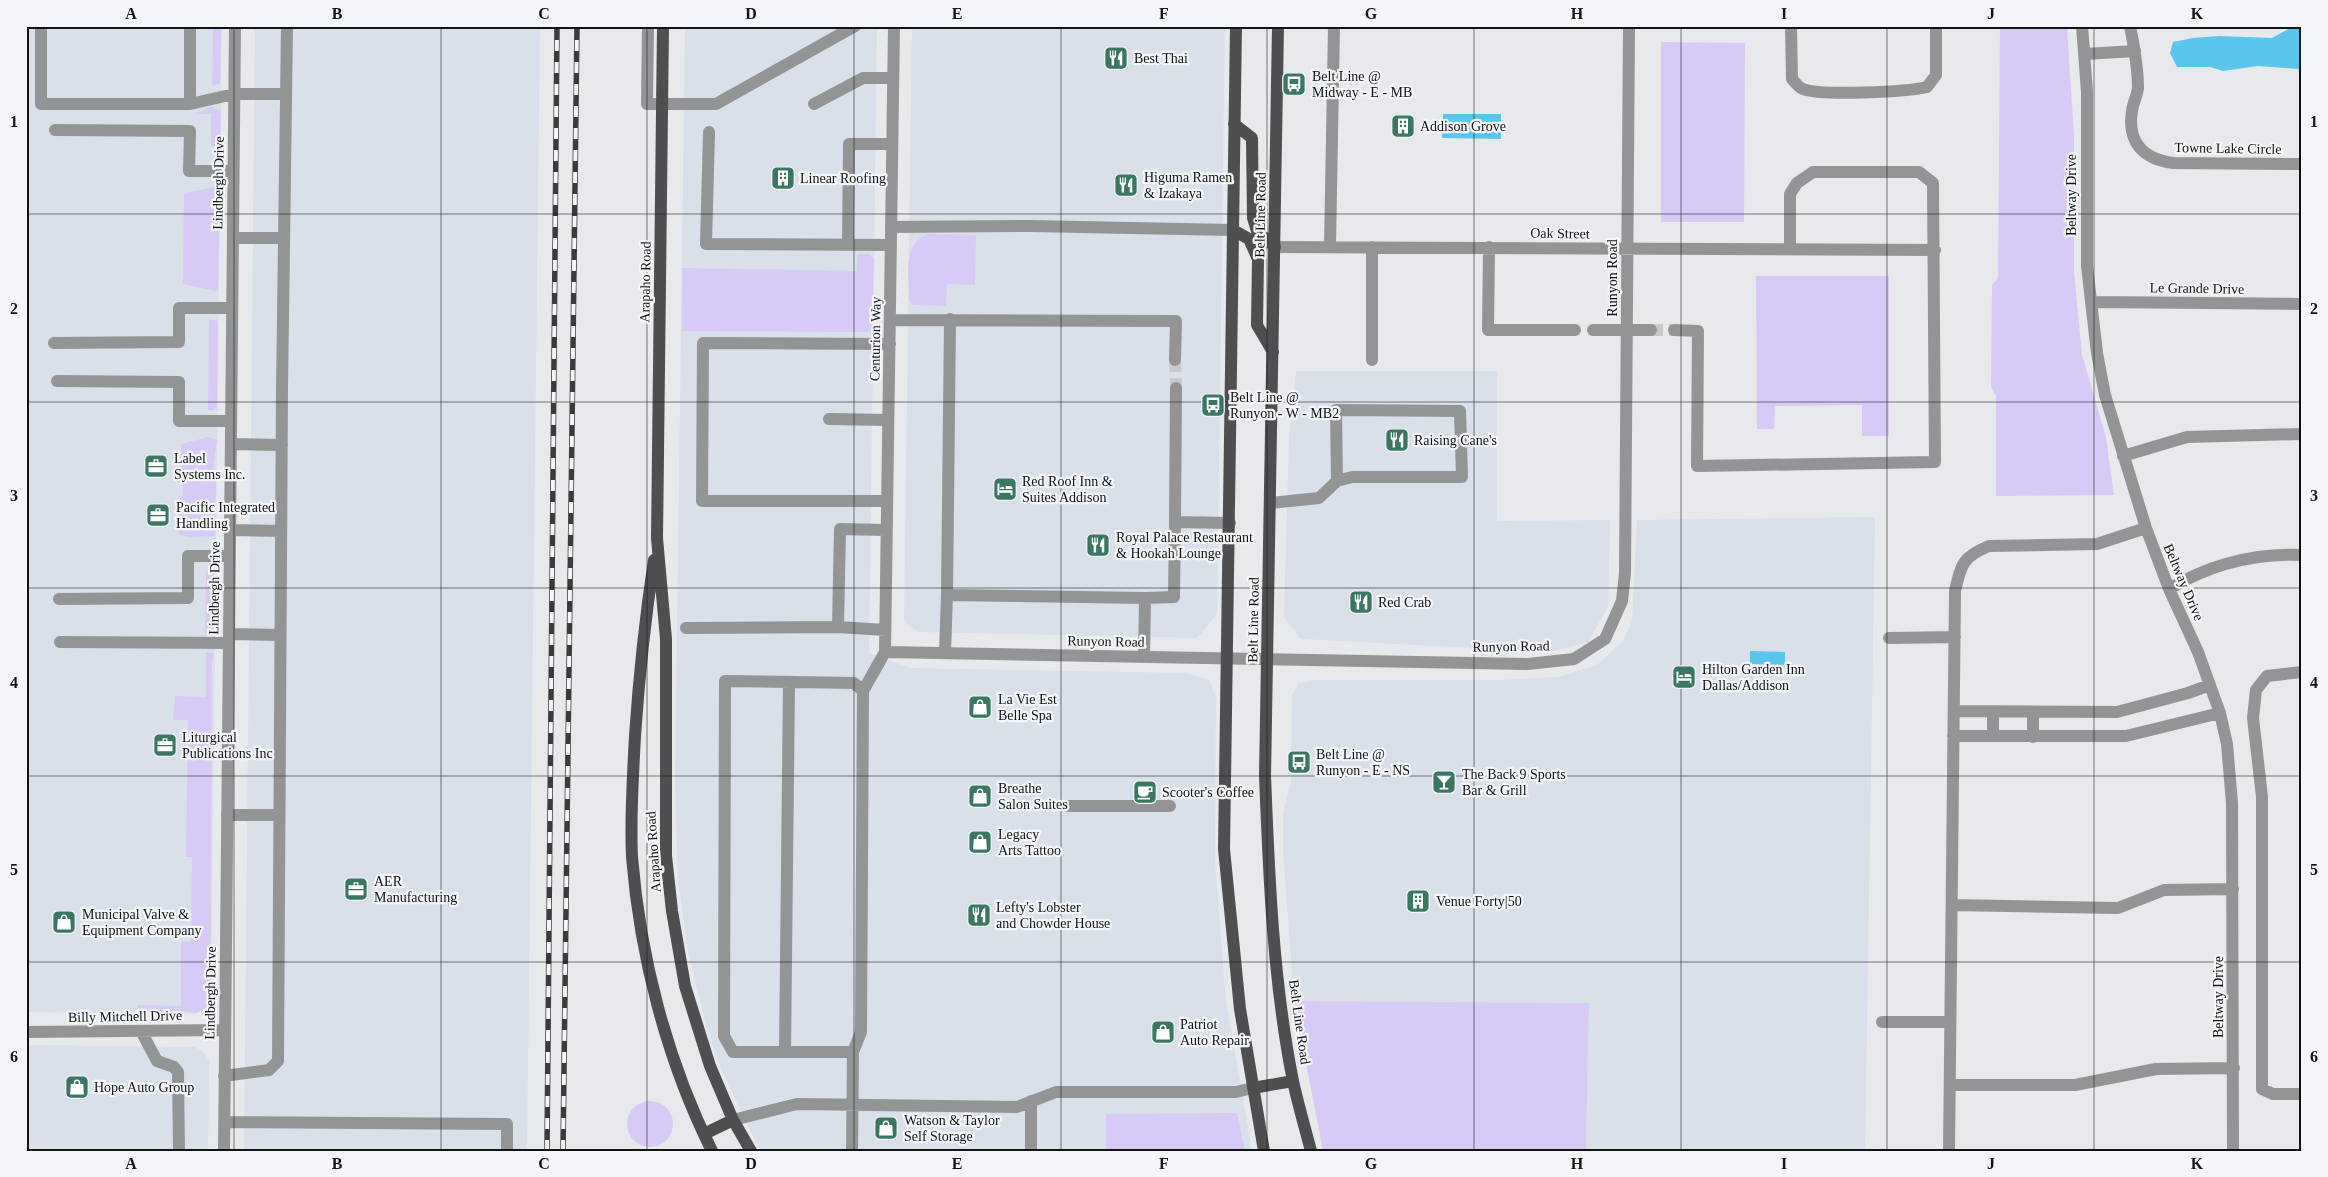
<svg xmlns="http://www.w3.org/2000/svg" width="2328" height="1177" font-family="Georgia,serif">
  <rect width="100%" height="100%" fill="#e7e9ec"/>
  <!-- built -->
  <path fill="#dae0ea" d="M26,26H222L211,989L210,1001L205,1010L195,1014L26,1012Z
    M255,26H540L527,1151H244Z
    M685,26H877L869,653L911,668L1187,673L1209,680L1216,697L1215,863L1226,1001L1252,1151H760L720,1067L707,1030L687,947L678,878L675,783Z
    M912,26H1225L1217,614L1197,638L919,632L910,627L904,619Z
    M1296,371H1497V521L1610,520L1608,607L1588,642L1550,652L1301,639L1284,617L1289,438Z
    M1875,517L1865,1151H1586L1589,1003L1294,1001L1283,849V814L1291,781L1292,696L1298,684L1314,680H1499L1558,677L1597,665L1623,641L1632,621L1637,520Z
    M26,1045L195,1047L203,1051L209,1061L208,1151H26Z"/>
  <!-- green -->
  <path fill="#d8caf7" d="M213,26H221L220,83L212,86Z
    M2000,26H2067L2074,137V272L2082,355L2106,437L2114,495L1996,496V396L1991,387L1992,285L1998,278Z
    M1661,42L1745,43L1744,222H1661Z
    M212,106L221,112L220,147H211V114H195Z
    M215,187L219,189L218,288L215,291L183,284L184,193Z
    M927,234L976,235L975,285L947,284L946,306L913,305L909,299C909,276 902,245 927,234Z
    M857,254H869L874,258L872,330L869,332L682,331V268L857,271Z
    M1756,276H1889V436H1862V405L1775,406L1774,429H1757Z
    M209,319L218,321L217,406L214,410H208Z
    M208,437L217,440L212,477L215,478L216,484L215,533L214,536L188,537L179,534L180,496H183V483L180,482L181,444Z
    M206,569L215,574L214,630L210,635L205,634Z
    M206,652L214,653L212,663L210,994C209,1001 208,1008 201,1011C193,1015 185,1010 177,1011C164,1012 151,1013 137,1013V1005L181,1006V942H191L192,857H186L188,720H173L175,696L206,697Z
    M1294,1001L1589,1003L1586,1151H1323Z
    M627 1124a23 23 0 1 1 46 0a23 23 0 1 1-46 0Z
    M1237,1113L1245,1151H1106V1114Z"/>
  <!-- water -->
  <path fill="#5bc6ec" d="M2294,26H2302V68L2298,69L2258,66L2223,71L2210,67H2177L2170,53L2173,42L2193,38L2219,36L2272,38Z
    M1443,114H1501V139L1442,138Z
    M1750,651L1785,652V665L1750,664Z"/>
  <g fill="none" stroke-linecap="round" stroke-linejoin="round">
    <!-- minor-tunnel -->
    <path stroke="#c7c9cc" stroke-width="12" stroke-dasharray="12 6" stroke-linecap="butt" d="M1651,330H1674
      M1175,360L1176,388"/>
    <!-- minor -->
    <path stroke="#939495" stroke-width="12" d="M41,26V104H190L234,94H286
      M190,26V104
      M648,26L647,104H716L855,26
      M1791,26L1792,79C1795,82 1799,88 1803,89C1820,96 1907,92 1927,87L1936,75V26
      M2082,26L2087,92V266L2097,353L2105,395L2146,528L2169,589L2198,652L2220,713L2227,744L2232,803L2233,1151
      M2130,26C2134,46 2138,68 2138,88C2137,96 2133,103 2132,111C2127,142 2143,159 2173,163L2302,164
      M2085,54L2135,51
      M814,104L863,78H893
      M55,130L190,131L189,171H233
      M709,132L706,244L891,245
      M891,227L1029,226L1233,230
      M233,238H284
      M848,245L849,144H892
      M1275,247L1935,250
      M1330,247L1334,26
      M1372,247V360
      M1489,247L1488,330H1575
      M2091,302L2302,304
      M890,320L1176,321L1175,360
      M1593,330H1651
      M1674,330L1698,331L1697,466L1935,462L1933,183L1919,172H1813L1797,183L1790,194V249
      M54,343L179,342V308H232
      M57,381L179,382V421H231
      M1176,388L1175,522L1230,523
      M829,419L888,420
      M231,444L282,445
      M2123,456L2187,437L2302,434
      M887,501H702L703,343L890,344
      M1270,503L1319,498L1337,481L1352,477H1462L1460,411L1336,410L1337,481
      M230,530L281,531
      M2169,589C2209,565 2254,553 2302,555
      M947,595L950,319
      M59,599L188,598V556H230
      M686,628L838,627
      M885,630L838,627L840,529L886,530
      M229,634L280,635
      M1889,638L1955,637
      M60,642L229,643
      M885,652L1528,664L1574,659L1605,639L1622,601L1625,573L1629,26
      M945,653L947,595L1145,598
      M1144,657L1145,598L1174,597L1175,522
      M2302,672L2267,676L2256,690L2253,718L2262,797V1089L2273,1094H2302
      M1954,711L2117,712L2188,693L2210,685
      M1953,736H2126L2220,713
      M1993,736V712
      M2033,737V712
      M1068,806H1170
      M227,815H279
      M1952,905L2118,908L2164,890L2233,889
      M1882,1022H1950
      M141,1031L157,1061L174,1067L178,1072L179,1151
      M26,1032L225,1030
      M785,1052L789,682
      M853,1052H733L724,1036L725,681L854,683L863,691
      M224,1076L269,1070L278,1061L282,390L287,26
      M1950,1085H2075L2156,1069L2234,1068
      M733,1120L797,1104L1017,1107L1056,1092H1236L1253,1088
      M224,1122L507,1124V1151
      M224,1151L235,26
      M852,1151L853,1052L861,1032L863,691L885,652L894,26
      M1031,1151V1101
      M1949,1151L1955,591C1961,565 1962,557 1989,546L2097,544L2146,528"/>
    <!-- major -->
    <path stroke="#4f4f51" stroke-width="12" d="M663,26L657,538L666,639V856L672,911L685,986L710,1066L733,1120L751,1151
      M1236,26L1224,849L1240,1009L1264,1151
      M1278,26L1265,776C1269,878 1273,981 1293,1081C1298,1104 1305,1128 1311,1151
      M1234,124L1252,138L1253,218L1257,231L1275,247
      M1233,230L1249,239L1258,259L1257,325L1273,352
      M654,560C645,619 639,677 635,736C633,776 630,817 632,857C640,957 667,1061 712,1151
      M1253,1088L1293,1081
      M704,1134L733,1120"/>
    <!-- rail casing -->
    <g stroke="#3a3b3c" stroke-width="5.5">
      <path id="rail" d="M547,1151L557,26
        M563,1151L577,26"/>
    </g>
    <!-- rail -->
    <use href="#rail" stroke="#f4f6fa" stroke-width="4" stroke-dasharray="11" stroke-linecap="butt"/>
  </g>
  <!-- grid -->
  <path fill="none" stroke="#121314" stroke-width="1" stroke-opacity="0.55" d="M234,26V1151M441,26V1151M647,26V1151M854,26V1151M1061,26V1151M1267,26V1151M1474,26V1151M1681,26V1151M1887,26V1151M2094,26V1151M26,214H2302M26,402H2302M26,588H2302M26,776H2302M26,962H2302"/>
  <!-- icons -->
  <defs>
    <g id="restaurant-square" transform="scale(1.25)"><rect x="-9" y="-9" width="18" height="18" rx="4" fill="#3a7661" stroke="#f4f6fa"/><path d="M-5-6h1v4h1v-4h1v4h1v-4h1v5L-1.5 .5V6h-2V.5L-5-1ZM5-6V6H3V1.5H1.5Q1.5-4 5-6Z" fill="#fff"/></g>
    <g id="bus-square" transform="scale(1.25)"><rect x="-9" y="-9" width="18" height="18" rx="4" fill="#3a7661" stroke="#f4f6fa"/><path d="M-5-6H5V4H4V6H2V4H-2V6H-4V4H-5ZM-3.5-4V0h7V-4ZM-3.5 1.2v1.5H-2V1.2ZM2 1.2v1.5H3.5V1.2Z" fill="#fff"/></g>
    <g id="building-square" transform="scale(1.25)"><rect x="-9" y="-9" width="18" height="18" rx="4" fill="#3a7661" stroke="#f4f6fa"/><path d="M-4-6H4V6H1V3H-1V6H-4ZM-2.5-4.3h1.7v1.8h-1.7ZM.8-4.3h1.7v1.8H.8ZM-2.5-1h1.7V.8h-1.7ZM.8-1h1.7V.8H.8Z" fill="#fff"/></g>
    <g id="office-square" transform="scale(1.25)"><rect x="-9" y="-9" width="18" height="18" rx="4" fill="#3a7661" stroke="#f4f6fa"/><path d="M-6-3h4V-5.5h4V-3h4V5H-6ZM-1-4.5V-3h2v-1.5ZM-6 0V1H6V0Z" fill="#fff"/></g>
    <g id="hotel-square" transform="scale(1.25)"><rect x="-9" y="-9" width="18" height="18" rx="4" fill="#3a7661" stroke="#f4f6fa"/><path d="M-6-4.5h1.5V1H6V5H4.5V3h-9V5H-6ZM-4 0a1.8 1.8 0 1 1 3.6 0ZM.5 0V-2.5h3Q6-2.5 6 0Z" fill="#fff"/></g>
    <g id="shop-square" transform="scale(1.25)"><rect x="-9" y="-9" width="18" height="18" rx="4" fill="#3a7661" stroke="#f4f6fa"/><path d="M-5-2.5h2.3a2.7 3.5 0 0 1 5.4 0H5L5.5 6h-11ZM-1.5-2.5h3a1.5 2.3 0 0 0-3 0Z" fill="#fff"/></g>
    <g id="bar-square" transform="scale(1.25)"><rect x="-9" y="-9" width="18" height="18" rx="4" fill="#3a7661" stroke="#f4f6fa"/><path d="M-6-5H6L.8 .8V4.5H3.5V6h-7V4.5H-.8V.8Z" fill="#fff"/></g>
    <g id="cafe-square" transform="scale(1.25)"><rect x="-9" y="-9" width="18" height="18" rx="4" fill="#3a7661" stroke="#f4f6fa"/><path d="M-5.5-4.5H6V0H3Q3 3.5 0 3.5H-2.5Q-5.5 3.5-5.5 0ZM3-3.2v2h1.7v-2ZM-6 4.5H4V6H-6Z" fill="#fff"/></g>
  </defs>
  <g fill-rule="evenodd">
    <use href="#restaurant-square" x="1116" y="58"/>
    <use href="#bus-square" x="1294" y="84"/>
    <use href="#building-square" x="1403" y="126"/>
    <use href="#building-square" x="783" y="178"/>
    <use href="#restaurant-square" x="1126" y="185"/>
    <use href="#bus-square" x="1213" y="405"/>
    <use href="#restaurant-square" x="1397" y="440"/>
    <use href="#office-square" x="156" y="466"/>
    <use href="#hotel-square" x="1005" y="489"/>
    <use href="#office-square" x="158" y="515"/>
    <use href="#restaurant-square" x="1098" y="545"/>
    <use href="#restaurant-square" x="1361" y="602"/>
    <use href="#hotel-square" x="1684" y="677"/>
    <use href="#shop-square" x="980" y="707"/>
    <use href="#office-square" x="165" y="745"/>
    <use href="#bus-square" x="1299" y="762"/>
    <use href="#bar-square" x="1444" y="782"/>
    <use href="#cafe-square" x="1145" y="792"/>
    <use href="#shop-square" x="980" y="796"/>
    <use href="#shop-square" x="980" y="842"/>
    <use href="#office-square" x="356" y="889"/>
    <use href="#building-square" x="1418" y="901"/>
    <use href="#restaurant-square" x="979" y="915"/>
    <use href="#shop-square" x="64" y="922"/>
    <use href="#shop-square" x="1163" y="1032"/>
    <use href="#shop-square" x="77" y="1087"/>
    <use href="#shop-square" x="886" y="1128"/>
  </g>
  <g text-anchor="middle" stroke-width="4.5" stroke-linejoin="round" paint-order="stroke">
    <!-- poi labels -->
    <g font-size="14" fill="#121314" stroke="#f4f6fa" text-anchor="start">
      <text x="1134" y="63">Best Thai</text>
      <text x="1312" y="81">Belt Line @<tspan x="1312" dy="16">Midway - E - MB</tspan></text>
      <text x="1420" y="131">Addison Grove</text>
      <text x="1144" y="182">Higuma Ramen<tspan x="1144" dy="16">&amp; Izakaya</tspan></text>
      <text x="800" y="183">Linear Roofing</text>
      <text x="1230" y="402">Belt Line @<tspan x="1230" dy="16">Runyon - W - MB2</tspan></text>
      <text x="1414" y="445">Raising Cane's</text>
      <text x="174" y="463">Label<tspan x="174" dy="16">Systems Inc.</tspan></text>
      <text x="1022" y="486">Red Roof Inn &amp;<tspan x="1022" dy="16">Suites Addison</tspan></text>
      <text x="176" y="512">Pacific Integrated<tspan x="176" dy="16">Handling</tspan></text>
      <text x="1116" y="542">Royal Palace Restaurant<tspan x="1116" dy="16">&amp; Hookah Lounge</tspan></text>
      <text x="1378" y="607">Red Crab</text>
      <text x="1702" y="674">Hilton Garden Inn<tspan x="1702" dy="16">Dallas/Addison</tspan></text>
      <text x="998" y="704">La Vie Est<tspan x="998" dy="16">Belle Spa</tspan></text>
      <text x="182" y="742">Liturgical<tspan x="182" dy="16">Publications Inc</tspan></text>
      <text x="1316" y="759">Belt Line @<tspan x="1316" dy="16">Runyon - E - NS</tspan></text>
      <text x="1462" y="779">The Back 9 Sports<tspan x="1462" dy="16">Bar &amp; Grill</tspan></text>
      <text x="998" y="793">Breathe<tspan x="998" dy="16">Salon Suites</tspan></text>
      <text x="1162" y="797">Scooter's Coffee</text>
      <text x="998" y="839">Legacy<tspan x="998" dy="16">Arts Tattoo</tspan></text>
      <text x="374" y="886">AER<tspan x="374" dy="16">Manufacturing</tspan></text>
      <text x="1436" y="906">Venue Forty|50</text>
      <text x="996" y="912">Lefty's Lobster<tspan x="996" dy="16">and Chowder House</tspan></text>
      <text x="82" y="919">Municipal Valve &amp;<tspan x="82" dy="16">Equipment Company</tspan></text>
      <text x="1180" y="1029">Patriot<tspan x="1180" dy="16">Auto Repair</tspan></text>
      <text x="94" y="1092">Hope Auto Group</text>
      <text x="904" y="1125">Watson &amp; Taylor<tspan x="904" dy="16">Self Storage</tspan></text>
    </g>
    <!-- street labels -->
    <g font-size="14" fill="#121314" stroke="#f4f6fa">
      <text transform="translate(2228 148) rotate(1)" y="5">Towne Lake Circle</text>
      <text transform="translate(218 183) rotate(-89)" y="5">Lindbergh Drive</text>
      <text transform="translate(2071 195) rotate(-90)" y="5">Beltway Drive</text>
      <text transform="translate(1260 215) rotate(-89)" y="5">Belt Line Road</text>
      <text transform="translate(1560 233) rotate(1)" y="5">Oak Street</text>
      <text transform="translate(1612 278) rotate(-90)" y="5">Runyon Road</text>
      <text transform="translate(645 282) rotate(-89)" y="5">Arapaho Road</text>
      <text transform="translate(2197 288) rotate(1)" y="5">Le Grande Drive</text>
      <text transform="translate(875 339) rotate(-89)" y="5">Centurion Way</text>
      <text transform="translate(2184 582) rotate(67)" y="5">Beltway Drive</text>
      <text transform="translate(214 588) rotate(-89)" y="5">Lindbergh Drive</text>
      <text transform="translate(1253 620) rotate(-89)" y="5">Belt Line Road</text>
      <text transform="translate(1106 641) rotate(1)" y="5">Runyon Road</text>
      <text transform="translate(1511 646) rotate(-1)" y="5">Runyon Road</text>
      <text transform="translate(653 852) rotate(-94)" y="5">Arapaho Road</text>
      <text transform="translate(210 993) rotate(-89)" y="5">Lindbergh Drive</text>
      <text transform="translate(2218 997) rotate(-90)" y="5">Beltway Drive</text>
      <text transform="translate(125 1016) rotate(-1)" y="5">Billy Mitchell Drive</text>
      <text transform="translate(1300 1022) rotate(82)" y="5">Belt Line Road</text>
    </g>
  </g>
  <!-- border -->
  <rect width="2328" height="1177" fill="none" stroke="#f4f6fa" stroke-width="55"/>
  <rect x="28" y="28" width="2272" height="1122" fill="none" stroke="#121314" stroke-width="2"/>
  <g font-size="16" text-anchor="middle" font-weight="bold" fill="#121314">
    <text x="131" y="19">A</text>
    <text x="337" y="19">B</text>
    <text x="544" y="19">C</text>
    <text x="751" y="19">D</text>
    <text x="957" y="19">E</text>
    <text x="1164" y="19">F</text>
    <text x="1371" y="19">G</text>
    <text x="1577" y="19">H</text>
    <text x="1784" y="19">I</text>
    <text x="1991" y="19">J</text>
    <text x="2197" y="19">K</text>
    <text x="14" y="127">1</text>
    <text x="2314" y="127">1</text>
    <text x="14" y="314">2</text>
    <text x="2314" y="314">2</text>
    <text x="14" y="501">3</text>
    <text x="2314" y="501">3</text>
    <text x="14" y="688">4</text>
    <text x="2314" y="688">4</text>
    <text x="14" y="875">5</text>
    <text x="2314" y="875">5</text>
    <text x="14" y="1062">6</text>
    <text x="2314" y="1062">6</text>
    <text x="131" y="1169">A</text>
    <text x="337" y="1169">B</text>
    <text x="544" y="1169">C</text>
    <text x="751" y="1169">D</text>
    <text x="957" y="1169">E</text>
    <text x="1164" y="1169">F</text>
    <text x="1371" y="1169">G</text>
    <text x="1577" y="1169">H</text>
    <text x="1784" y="1169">I</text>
    <text x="1991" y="1169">J</text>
    <text x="2197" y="1169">K</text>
  </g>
</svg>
